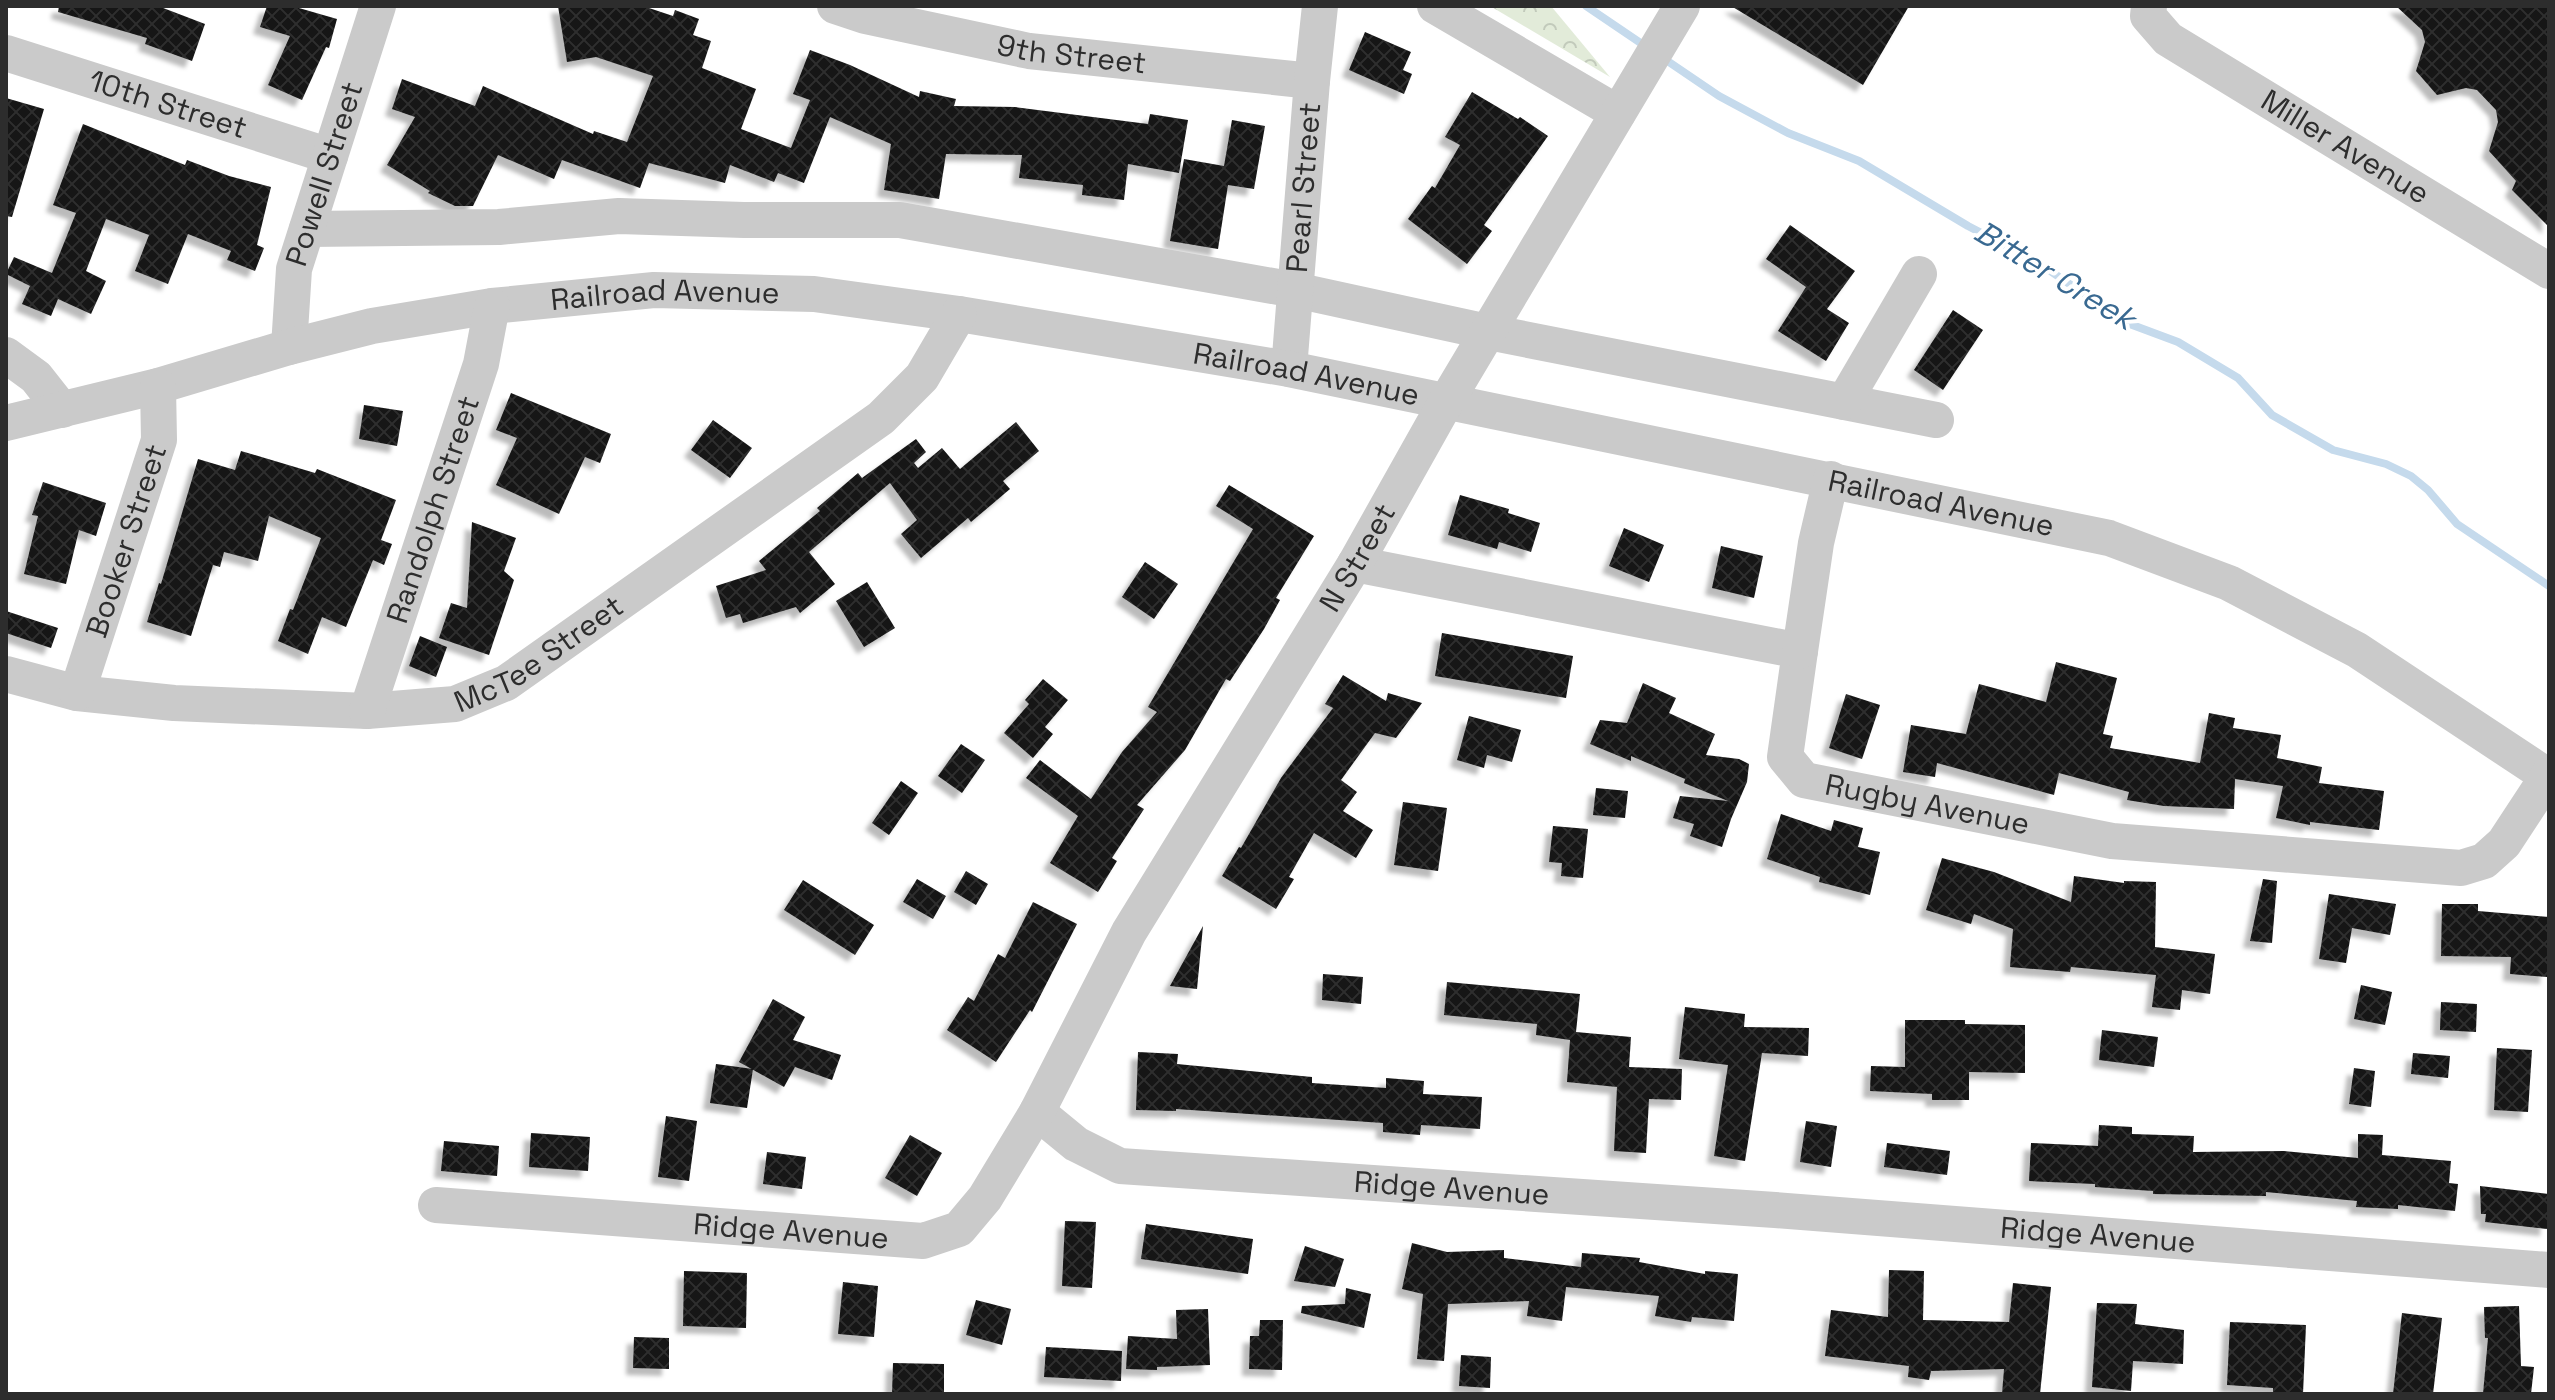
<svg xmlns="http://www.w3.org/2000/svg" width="2555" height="1400" font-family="'Space Grotesk',sans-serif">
  <defs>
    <pattern id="forest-crowns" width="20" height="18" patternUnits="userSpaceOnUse" patternTransform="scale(2)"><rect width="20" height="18" fill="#e2ebd9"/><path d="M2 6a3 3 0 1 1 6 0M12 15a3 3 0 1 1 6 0" fill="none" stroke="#c2cabb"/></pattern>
    <pattern id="building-cross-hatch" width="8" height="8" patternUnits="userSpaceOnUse" patternTransform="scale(2)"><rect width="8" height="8" fill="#141414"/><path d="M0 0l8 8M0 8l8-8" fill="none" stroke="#2e2e2e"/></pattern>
    <filter id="shadow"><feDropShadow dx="-7" dy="7" stdDeviation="2" flood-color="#0004"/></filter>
  </defs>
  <rect width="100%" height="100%" fill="#fff"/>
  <!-- forest -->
  <path fill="url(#forest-crowns)" d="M1490,6H1551L1610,77Z"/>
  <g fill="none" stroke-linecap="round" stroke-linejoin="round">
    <!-- stream -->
    <path stroke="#c5daec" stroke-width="8" d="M1586,6L1648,48
      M1663,58L1719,96L1788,133L1859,161L1968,226L2037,262L2127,323L2178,342L2238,378L2272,415L2333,450L2386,464L2411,476L2428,490L2457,524L2549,586"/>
  </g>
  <!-- building -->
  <path fill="url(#building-cross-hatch)" filter="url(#shadow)" d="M59,6H158L205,24L192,61L145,44L147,38L58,12Z
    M267,6H292L337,19L329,48L326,47L302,100L268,85L290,36L260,27Z
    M558,6H643L673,16L675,10L699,19L693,35L711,41L702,68L756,89L741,129L791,148L810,100L793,94L810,50L850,65L919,97L920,91L956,99L954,106L1015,107L1148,124L1150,114L1188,120L1179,173L1128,164L1124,200L1082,195L1083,185L1019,178L1022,155L946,154L939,199L884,190L891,144L830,117L804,183L778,173L774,182L730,165L725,183L649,163L640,188L562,160L554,179L498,155L473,206H455L428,193L430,191L387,165L415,117L392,109L402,79L475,106L483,86L593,134L594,131L627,142L653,76L596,57L567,62Z
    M1731,6H1909L1863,85Z
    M2396,6H2549V227L2512,190L2516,181L2489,151L2498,122L2496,110L2477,90L2466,88L2437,95L2416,71L2425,42L2422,30Z
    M1365,32L1411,52L1403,70L1412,74L1404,94L1349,70Z
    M1472,92L1518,119L1520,117L1548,136L1484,225L1492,231L1467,264L1408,219L1432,186L1435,188L1460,145L1445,137Z
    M6,98L44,109L12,217L6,216Z
    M1232,120L1265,126L1254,189L1228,185L1218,249L1170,241L1184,159L1224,166Z
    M83,124L185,165L187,160L229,176L271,187L257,245L264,248L255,271L227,260L231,251L188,234L168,284L135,271L149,235L106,219L86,271L106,281L91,314L58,299L51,316L22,304L30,286L6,274L14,257L52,273L76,213L53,205Z
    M1790,225L1855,271L1827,309L1849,323L1826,361L1778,331L1806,287L1766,259Z
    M1953,310L1983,330L1943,390L1914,370Z
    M511,393L611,434L600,463L585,457L559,514L496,485L517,438L496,430Z
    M364,405L403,411L397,446L359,439Z
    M713,420L752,448L730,478L691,450Z
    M1016,422L1039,451L1003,481L1010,489L971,522L968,518L921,558L901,534L917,520L890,483L809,552L835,584L800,613L796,607L743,623L740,614L726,618L716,586L766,570L759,561L820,511L817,508L858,473L862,478L916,439L926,452L914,463L918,468L942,448L960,469Z
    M241,451L315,473L317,469L396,500L381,540L392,544L384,565L373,560L346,627L322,617L308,654L278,641L290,609L293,610L321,538L269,516L258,561L224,552L220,567L213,565L191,636L147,622L159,583L161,584L198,459L235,470Z
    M43,482L106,503L96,536L79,530L66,584L24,574L38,516L32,515Z
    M1229,485L1314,536L1276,598L1280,600L1264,629L1230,681L1226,679L1185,750L1137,805L1144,809L1112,858L1117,861L1098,892L1050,863L1078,816L1026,778L1040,760L1091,799L1122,752L1157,712L1148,707L1253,529L1216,506Z
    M1460,495L1509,509L1508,513L1540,523L1531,552L1499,542L1497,549L1448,535Z
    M472,522L516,538L504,571L514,580L489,655L439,638L451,603L467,608Z
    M1624,528L1664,545L1649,582L1609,566Z
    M1721,546L1763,556L1754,598L1712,588Z
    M1145,562L1178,584L1154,619L1122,597Z
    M867,582L895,628L864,647L836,601Z
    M6,611L58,628L51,648L6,633Z
    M1442,633L1573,656L1566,698L1435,676Z
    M420,636L447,647L436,677L409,666Z
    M2056,662L2117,678L2103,734L2113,736L2110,748L2200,763L2209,713L2235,718L2233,728L2281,735L2277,758L2322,767L2319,783L2384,791L2379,830L2310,822V825L2276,818L2283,786L2235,779L2234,809L2164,806L2127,800L2129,792L2059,773L2054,795L1937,763L1935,777L1903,772L1911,725L1966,734L1979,684L2046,702Z
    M1343,675L1386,701L1388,693L1422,703L1396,738L1375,733L1341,780L1357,792L1343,811L1373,830L1356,858L1314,833L1289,877L1294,879L1276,909L1222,876L1239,847L1241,848L1281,778L1333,708L1325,704Z
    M1043,679L1068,700L1045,727L1053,734L1033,758L1004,733L1029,704L1025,700Z
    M1643,683L1676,698L1669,713L1715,734L1706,755L1739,759L1749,764L1747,782L1731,819L1722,847L1690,836L1694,824L1673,818L1680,796L1728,801L1684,783L1685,779L1631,756V761L1590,744L1600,720L1627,723Z
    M1846,694L1880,705L1862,759L1829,748Z
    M1469,716L1521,730L1512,762L1487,755L1484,768L1457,760Z
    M961,744L985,760L962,793L938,776Z
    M901,781L918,793L889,835L872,823Z
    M1596,788L1628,791L1625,818L1593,815Z
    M1403,802L1447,808L1438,871L1394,865Z
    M1781,814L1831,831L1834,820L1863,828L1858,847L1880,852L1870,895L1819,882L1820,877L1767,859Z
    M1553,826L1588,829L1583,878L1561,876L1562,863L1549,862Z
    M1942,858L1994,872L2071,902L2074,876L2124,883V881L2156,882L2155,947L2215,954L2210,994L2182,990L2180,1010L2152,1007L2156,975L2071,967L2070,972L2010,967L2013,929L1974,914L1971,924L1926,910Z
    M966,871L988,884L976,905L954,892Z
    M917,879L946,896L933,919L903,902Z
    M2263,879L2277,881L2272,943L2250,941Z
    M803,880L874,925L855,955L784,910Z
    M2329,894L2396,904L2390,935L2352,928L2346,963L2319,959Z
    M1033,902L1077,924L1032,1012L1030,1010L996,1062L947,1030L968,997L974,1001L998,954L1005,958Z
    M2442,904H2478V911L2549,917L2547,977L2510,974L2511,957L2441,956Z
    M1203,926L1197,989L1170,986Z
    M1323,974L1363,977L1361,1004L1322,1000Z
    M1447,982L1580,994L1576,1032L1631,1037L1629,1067L1682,1069L1681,1100L1649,1099L1646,1153L1614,1151L1617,1087L1567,1082L1570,1040L1536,1035L1537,1024L1444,1015Z
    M2361,985L2392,992L2385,1025L2354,1019Z
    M773,999L805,1017L793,1040L841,1055L832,1080L795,1067L784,1087L739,1062Z
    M2441,1002L2477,1004L2476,1032L2440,1030Z
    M1685,1007L1745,1014L1744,1027L1809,1028L1808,1056L1762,1053L1745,1161L1714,1156L1728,1065L1679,1059Z
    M1905,1020H1965V1024L2025,1025V1073L1969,1072V1100H1932V1094L1870,1091L1871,1066L1905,1067Z
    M2102,1030L2158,1037L2154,1067L2099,1060Z
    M2497,1048L2532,1050L2528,1112L2494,1110Z
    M1138,1052L1178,1054L1177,1064L1312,1077V1083L1386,1088V1078L1424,1081L1423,1094L1482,1097L1480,1129L1421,1125L1420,1135L1383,1132V1123L1176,1109V1111L1136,1110Z
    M2413,1053L2450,1056L2448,1078L2411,1074Z
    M716,1064L753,1069L747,1108L710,1103Z
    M2354,1068L2375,1071L2371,1107L2349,1104Z
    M666,1116L697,1121L689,1181L658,1177Z
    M1806,1121L1837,1126L1831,1167L1800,1162Z
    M2099,1125L2132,1127V1134L2194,1136L2193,1152L2284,1151L2358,1158V1134L2383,1135L2382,1155L2451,1161L2449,1183L2458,1184L2455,1211L2398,1205V1209L2356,1207L2357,1201L2266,1192V1196L2153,1194V1191L2095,1187V1184L2029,1181L2031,1143L2098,1146Z
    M531,1133L590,1137L588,1171L529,1167Z
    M910,1135L942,1153L917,1196L885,1178Z
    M444,1141L499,1146L497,1176L441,1171Z
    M1887,1143L1950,1151L1947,1175L1884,1167Z
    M767,1152L806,1157L802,1189L763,1184Z
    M2480,1186L2549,1194L2547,1229L2485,1222L2486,1214H2481Z
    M1065,1221L1096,1222L1092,1288L1062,1286Z
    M1146,1224L1253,1239L1248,1274L1141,1259Z
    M1412,1243L1447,1252L1504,1250V1258L1581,1267L1582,1253L1640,1258L1639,1262L1705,1274V1271L1738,1274L1734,1321L1692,1317L1691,1322L1655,1316L1659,1296L1566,1287L1562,1321L1527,1316L1529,1301L1448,1304L1444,1361L1417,1359L1423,1294L1402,1289Z
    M1305,1246L1344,1259L1335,1287L1294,1281Z
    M1889,1270L1924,1271L1923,1320L2009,1322L2013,1283L2051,1287L2040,1394H2002L2004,1369L1931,1371L1929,1380L1908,1377L1909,1366L1825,1356L1831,1310L1888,1317Z
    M684,1271L747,1273L746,1328L683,1326Z
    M843,1282L878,1286L874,1337L838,1334Z
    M1346,1288L1371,1294L1364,1328L1301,1313L1302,1306L1345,1304Z
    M976,1300L1011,1309L1002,1345L966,1335Z
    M2097,1303L2137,1304L2135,1324L2184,1330L2183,1364L2133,1361L2131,1391L2092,1387Z
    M2519,1306L2521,1366L2534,1367L2531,1394H2483L2488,1338H2485L2484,1307Z
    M1208,1309L1210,1365L1157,1367V1370L1126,1369L1128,1336L1177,1339L1176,1310Z
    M2402,1313L2442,1318L2433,1394H2393Z
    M1260,1320H1283L1282,1370L1249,1369L1250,1336H1259Z
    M2230,1322L2306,1325L2303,1394H2273V1388L2227,1385Z
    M634,1337L669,1338V1369L633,1368Z
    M1046,1347L1122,1351L1121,1381L1044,1377Z
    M1461,1355L1491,1357L1490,1388L1459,1386Z
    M893,1363L944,1364V1394H892Z"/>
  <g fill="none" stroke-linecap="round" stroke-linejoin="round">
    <!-- minor -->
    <g stroke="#cacaca" stroke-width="36">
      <path id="s1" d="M835,6L865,16L1029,51L1312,81"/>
      <path d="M1435,6L1618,113"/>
      <path id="s2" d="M2149,6L2148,16L2168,39L2549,271"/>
      <path id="s3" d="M6,53L330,156"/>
      <path d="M307,229L499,227L619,216L744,220H900L1295,290L1488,332L1936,420"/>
      <path id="s4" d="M289,347L294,269L378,6"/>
      <path d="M6,355L36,377L62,410"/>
      <path id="s5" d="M1289,369L1312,81L1320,6"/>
      <path d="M1844,402L1919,274"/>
      <path id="s6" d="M6,423L158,386L289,347L372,326L492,306L654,290L814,294L959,314L1289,369L2109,538L2229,583L2357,650L2549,777"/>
      <path id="s7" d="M1355,564L1800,651L1785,757L1804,780L2112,841L2461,868L2484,861L2504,843L2548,776"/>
      <path d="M1800,651L1816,543L1831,479"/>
      <path id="s8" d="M6,674L77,693L174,703L367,711L455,704L506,683L881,418L922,377L959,314"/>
      <path id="s9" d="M77,693L159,440L158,386"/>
      <path id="s10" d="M367,711L481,364L492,306"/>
      <path id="s11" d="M1037,1112L1076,1144L1120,1166L1775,1210L2549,1270"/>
      <path id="s12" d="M436,1205L923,1241L959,1229L985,1198L1037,1112L1129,932L1355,564L1446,402L1682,6"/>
    </g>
  </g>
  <g text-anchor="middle" stroke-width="8" stroke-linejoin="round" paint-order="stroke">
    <!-- street labels -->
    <g font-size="30" fill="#2d2d2d" stroke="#fff">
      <text dy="10" stroke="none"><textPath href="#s1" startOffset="242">9th Street</textPath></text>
      <text dy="10" stroke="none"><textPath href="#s3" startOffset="170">10th Street</textPath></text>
      <text dy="10" stroke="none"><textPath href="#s2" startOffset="248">Miller Avenue</textPath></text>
      <text dy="10" stroke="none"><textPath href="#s4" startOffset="178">Powell Street</textPath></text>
      <text dy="10" stroke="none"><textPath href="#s5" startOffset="182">Pearl Street</textPath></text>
      <text dy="10" stroke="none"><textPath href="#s6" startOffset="674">Railroad Avenue</textPath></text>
      <text dy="10" stroke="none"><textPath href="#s6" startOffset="1322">Railroad Avenue</textPath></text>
      <text dy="10" stroke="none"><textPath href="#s6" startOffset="1970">Railroad Avenue</textPath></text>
      <text dy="10" stroke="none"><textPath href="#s10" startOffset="212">Randolph Street</textPath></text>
      <text dy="10" stroke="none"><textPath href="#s9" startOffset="160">Booker Street</textPath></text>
      <text dy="10" stroke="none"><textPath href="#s12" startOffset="1308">N Street</textPath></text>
      <text dy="10" stroke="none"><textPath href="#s8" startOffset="550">McTee Street</textPath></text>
      <text dy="10" stroke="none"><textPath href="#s7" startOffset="716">Rugby Avenue</textPath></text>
      <text dy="10" stroke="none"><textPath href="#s11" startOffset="432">Ridge Avenue</textPath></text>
      <text dy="10" stroke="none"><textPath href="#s12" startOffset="356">Ridge Avenue</textPath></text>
      <text dy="10" stroke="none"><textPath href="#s11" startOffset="1080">Ridge Avenue</textPath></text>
    </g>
    <!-- water labels -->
    <g font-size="32" font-style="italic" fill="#396991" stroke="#fff">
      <text transform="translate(2055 275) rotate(31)" y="11">Bitter Creek</text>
    </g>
  </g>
  <!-- border -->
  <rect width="2555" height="1400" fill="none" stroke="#2d2d2d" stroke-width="16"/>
</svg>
